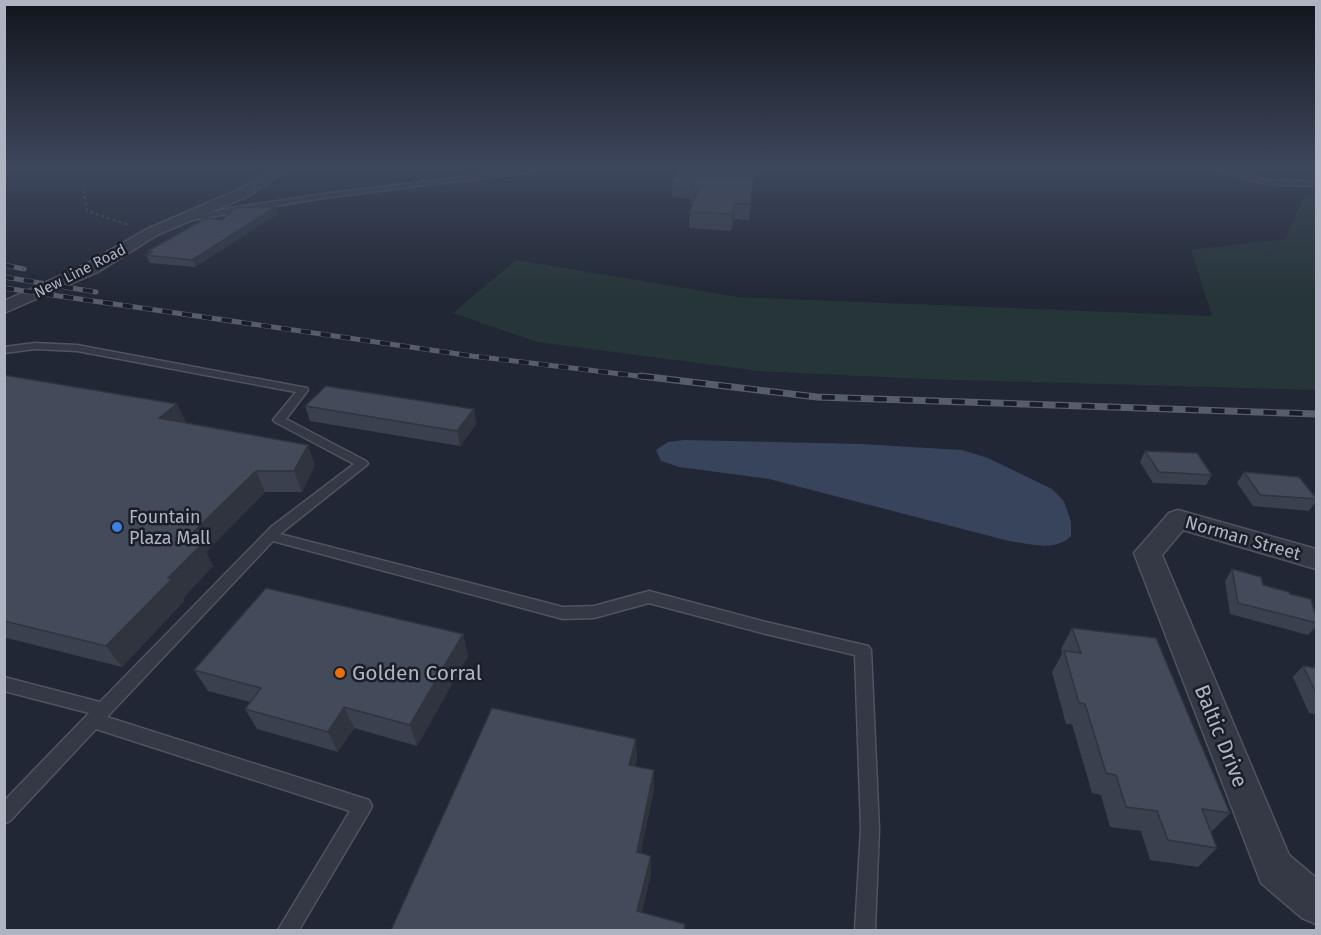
<svg xmlns="http://www.w3.org/2000/svg" width="1321" height="935" viewBox="0 0 1321 935" font-family="'Fira Sans',sans-serif">
<rect width="100%" height="100%" fill="#212734"/>
<path fill="#263538" d="M1304 196H1316V390L924 379 759 371 537 342 453 313 516 260 738 297 1212 316 1191 250 1285 239Z"/>
<path fill="#38435c" d="M684 440 861 444 962 450 988 458 1052 489 1064 501 1071 522V536C1055 552 1031 544 1009 541L769 479 679 467 661 461 656 450 668 442Z"/>
<g fill="none" stroke-linecap="round" stroke-linejoin="round">
<defs>
<g id="lane">
<path d="M533 169H556L323 198 186 221 182 219 231 208 323 194Z"/>
<path d="M1207 169H1220L1267 180 1316 182V186L1267 184Z"/>
<path d="M35 343 77 345 307 388 308 390 286 419 366 461 368 464 280 534 563 607 594 606 649 591 766 622 868 646 871 650 879 829 875 930H855L861 829 855 655 766 634 649 603 594 618 563 619 273 541 107 717 369 800 372 806 369 812 299 930H278L350 811 96 729 10 821 4 824V801L89 713 4 691V677L100 702 271 527 354 464 275 422 273 420 296 392 77 351 35 349 4 353V347Z"/>
</g>
<g id="street">
<path d="M273 169H289L248 196 157 235 98 272 4 313V301L86 264 147 229 238 190Z"/>
<path d="M1178 510 1316 549V569L1183 530 1162 555 1289 855 1316 878V924L1302 918 1261 883 1134 553 1169 513Z"/>
</g>
</defs>
<use href="#lane" stroke="#4f5460" stroke-width="3"/>
<use href="#street" stroke="#4f5460" stroke-width="3"/>
<path stroke="#435055" stroke-width="2" stroke-dasharray="3 3" stroke-linecap="butt" d="M98 169 82 180 87 211 129 225"/>
<use href="#lane" fill="#343945" fill-rule="evenodd"/>
<use href="#street" fill="#343945" fill-rule="evenodd"/>
<defs>
<g id="rail-far1">
<path d="M4 265 24 269"/>
<path d="M4 277 96 292"/>
<path d="M4 288 472 356 654 378"/>
</g>
<path id="rail" d="M641 376 817 397 1316 414"/>
</defs>
<use href="#rail-far1" stroke="#575d6c" stroke-width="5"/>
<use href="#rail" stroke="#575d6c" stroke-width="7"/>
<use href="#rail-far1" stroke="#1a1e29" stroke-width="4" stroke-dasharray="10" stroke-linecap="butt"/>
<use href="#rail" stroke="#1a1e29" stroke-width="4.5" stroke-dasharray="13" stroke-linecap="butt"/>
</g>
<g fill="#3a404d">
<path d="M755 169 749 220 734 219 731 231 689 228 690 212 692 205 690 204 691 198 672 197V182Z"/>
<path d="M278 214 195 267 150 263 146 255 149 253 148 251 222 220Z"/>
<path d="M4 375 177 404 186 423 315 465 302 492H265L206 552 213 566 183 598 184 601 122 667 7 638 4 640Z"/>
<path d="M305 406 474 409 476 424 460 446 310 421Z"/>
<path d="M1145 451 1212 475 1206 485 1153 483 1140 462Z"/>
<path d="M1244 472 1317 499V500L1309 511 1253 506 1237 483Z"/>
<path d="M1232 569 1263 585 1290 594 1317 620V625L1308 635 1230 614 1225 581Z"/>
<path d="M1072 628 1230 813 1211 832 1217 848 1198 867 1150 860 1141 831 1110 827 1101 795 1092 793 1072 724H1066L1052 672 1062 654 1061 649Z"/>
<path d="M463 634 468 656 417 746 354 728 338 752 257 729 245 709 250 702 208 691 194 670Z"/>
<path d="M1303 666 1317 668V715L1309 713 1293 677Z"/>
</g>
<g fill="#2f343e">
<path d="M755 169 754 182 749 220 750 204Z"/>
<path d="M735 203 734 219 731 231 732 214Z"/>
<path d="M275 207 278 214 195 267 192 260Z"/>
<path d="M177 404 187 424 159 418Z"/>
<path d="M474 409 476 424 460 446 457 431Z"/>
<path d="M308 445 315 465 302 492 294 471Z"/>
<path d="M256 471 265 492 206 552 213 566 183 598 184 601 122 667 106 646 168 578 184 541Z"/>
<path d="M463 634 468 656 417 746 410 725Z"/>
<path d="M344 707 354 728 338 752 328 732Z"/>
<path d="M636 739 637 760 630 786 629 765Z"/>
<path d="M654 770V790L637 871V852Z"/>
<path d="M651 856V875L638 929 637 911Z"/>
</g>
<g fill="#434a59" stroke="#2f343e" stroke-width="1.5">
<path d="M677 169H755L750 204 735 203 732 214 690 212 698 189H691L693 183 672 182Z"/>
<path d="M240 207H275L192 260 146 255 152 252 148 251 206 218 222 220 235 208Z"/>
<path d="M4 375 177 404 159 418 308 445 294 471H256L184 541 201 545 168 578 172 579 106 646 4 621Z"/>
<path d="M326 386 474 409 457 431 305 406Z"/>
<path d="M1145 451 1197 453 1212 475 1159 472Z"/>
<path d="M1244 472 1299 477 1317 499 1260 495Z"/>
<path d="M1232 569 1261 577 1263 585 1289 592 1290 594 1311 599 1317 620V623L1238 603Z"/>
<path d="M266 588 463 634 410 725 344 707 328 732 245 709 261 688 194 670Z"/>
<path d="M1072 628 1156 638 1230 813 1202 809 1217 848 1168 840 1157 811 1126 807 1116 775 1106 773 1085 704 1079 703 1064 651 1081 653Z"/>
<path d="M1303 666 1317 668V695Z"/>
<path d="M492 708 636 739 629 765 654 770 637 852 651 856 637 911 685 924 684 930H391Z"/>
</g>
<linearGradient id="sky" x2="0" y2="1"><stop stop-color="#12151d"/><stop offset="0.56" stop-color="#3d475c"/><stop offset="1" stop-color="#3d475c" stop-opacity="0"/></linearGradient>
<rect width="1321" height="300" fill="url(#sky)"/>
<circle fill="#3f7fe0" stroke="#1a1e29" stroke-width="2" cx="117" cy="527" r="6"/>
<circle fill="#e8710a" stroke="#1a1e29" stroke-width="2" cx="340" cy="673" r="6"/>
<g text-anchor="middle" dominant-baseline="central" stroke-width="5" stroke-linejoin="round" paint-order="stroke">
<g font-size="15" fill="#afb4c2" stroke="#1a1e29">
<text transform="translate(80 271) rotate(-27)">New Line Road</text>
</g>
<g font-size="18" fill="#afb4c2" stroke="#1a1e29" text-anchor="start">
<text x="129" y="517">Fountain<tspan x="129" dy="21">Plaza Mall</tspan></text>
</g>
<g font-size="18" fill="#afb4c2" stroke="#1a1e29">
<text transform="translate(1243 538) rotate(16)">Norman Street</text>
</g>
<g font-size="21" fill="#afb4c2" stroke="#1a1e29" text-anchor="start">
<text x="352" y="673">Golden Corral</text>
</g>
<g font-size="21" fill="#afb4c2" stroke="#1a1e29">
<text transform="translate(1221 736) rotate(68)">Baltic Drive</text>
</g>
</g>
<rect width="1321" height="935" fill="none" stroke="#afb4c2" stroke-width="12"/>
</svg>
